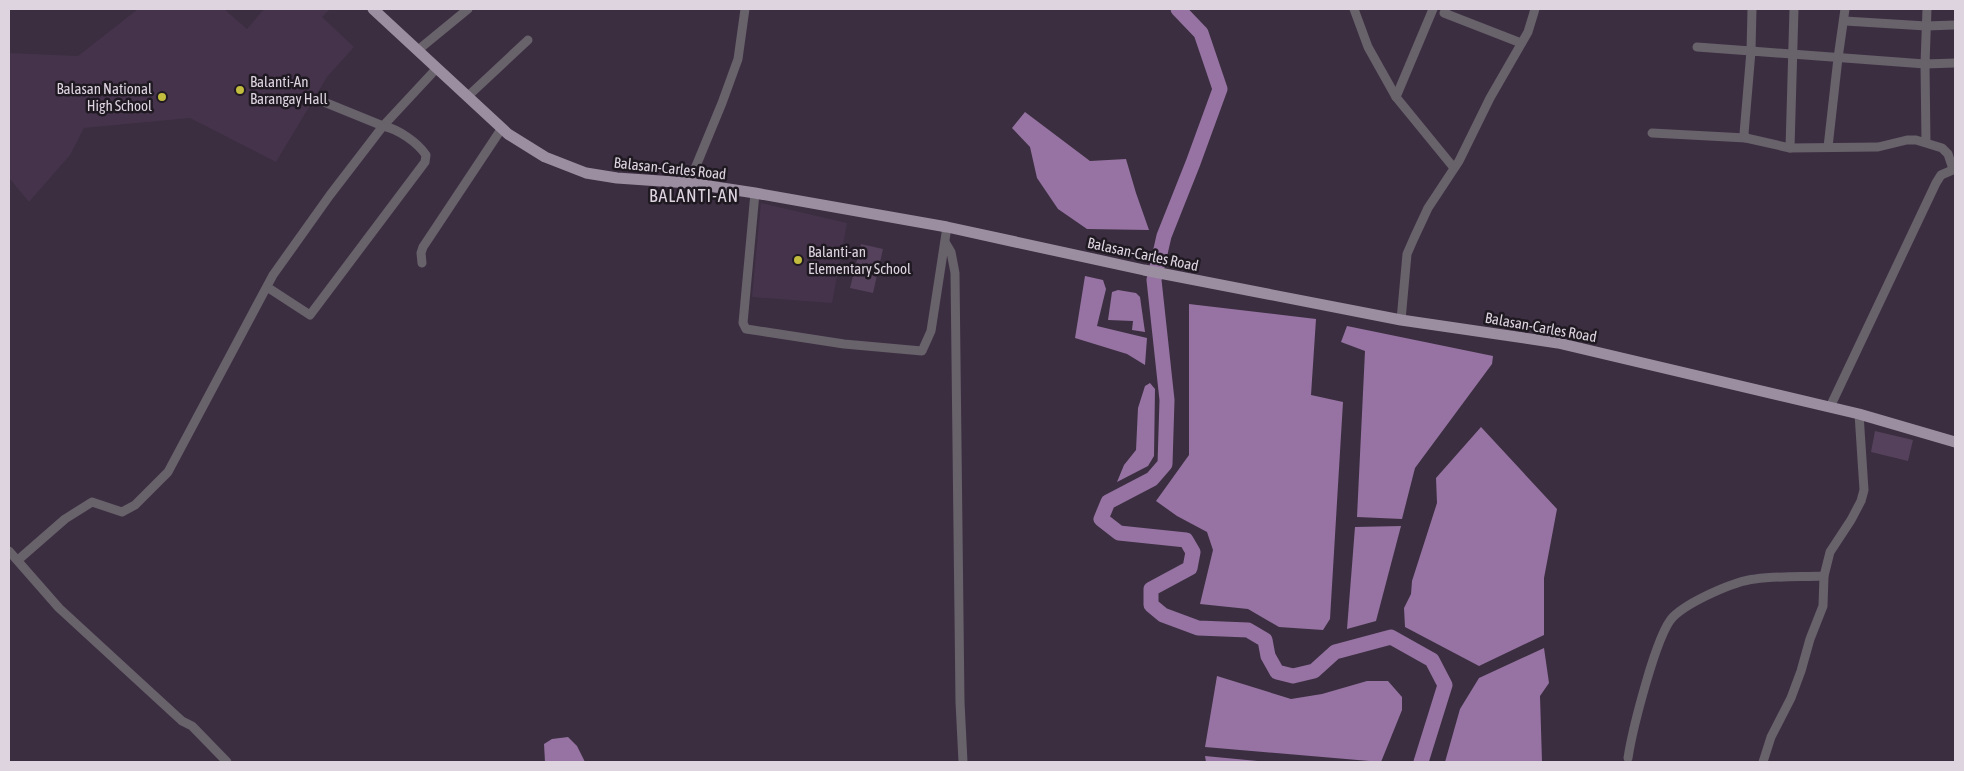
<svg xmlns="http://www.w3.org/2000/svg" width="1964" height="771" viewBox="0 0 1964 771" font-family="'Asap Condensed',sans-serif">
<rect width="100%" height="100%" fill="#3b2e40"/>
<g fill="#45334b">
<path d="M138 9H224L247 29 264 9H330L322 17 354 47 327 77 276 162 190 118 84 128 70 155 29 202 9 178V53L78 56Z"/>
<path d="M761 203 847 223 832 303 752 297Z"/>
</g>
<g fill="#55415b">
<path d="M861 244 883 249 873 293 850 288Z"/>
<path d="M1875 431 1913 440 1908 461 1871 452Z"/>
</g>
<g fill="#9673a2">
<path d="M1025 112 1090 161 1126 159 1136 193 1149 230 1087 229 1058 209 1037 178 1030 147 1012 128Z"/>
<path d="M1085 276 1103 280 1106 289 1097 326 1147 338 1145 365 1127 354 1075 338Z"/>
<path d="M1118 290 1136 293 1140 297 1145 332 1132 330 1133 321 1108 320 1112 292Z"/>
<path d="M1189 304 1316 319 1311 395 1343 402 1330 619 1323 630 1279 627 1248 609 1200 604 1213 550 1207 532 1177 516 1156 501 1189 455Z"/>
<path d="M1347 326 1493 356 1492 364 1415 468 1402 519 1357 517 1365 351 1341 342Z"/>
<path d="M1150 383 1155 389 1154 456 1148 466 1117 482 1124 465 1136 450 1138 408 1145 386Z"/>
<path d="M1481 427 1557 509 1544 578V635L1479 666 1405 627 1404 608 1411 594 1412 581 1437 503 1436 478Z"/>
<path d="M1401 526 1376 621 1347 629 1355 527Z"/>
<path d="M1544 648 1549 683 1540 696 1542 762H1445L1460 709 1479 678Z"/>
<path d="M1217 676 1291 699 1322 694 1367 681H1388L1402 697V710L1381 762 1205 747Z"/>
<path d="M568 737 577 746 585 762H545L544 744 552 739Z"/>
<path d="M1205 756 1268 762H1206Z"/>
</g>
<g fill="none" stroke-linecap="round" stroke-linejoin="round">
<path stroke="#9673a2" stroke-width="15" d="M1178 9 1201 33 1220 89 1193 163 1164 236 1154 280 1167 400 1165 464 1152 479 1108 502 1101 519 1119 533 1186 540 1193 552 1190 568 1151 589V605L1163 615 1198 628 1248 630 1265 640 1268 656 1277 672 1293 676 1314 671 1335 652 1391 637 1432 660 1445 685 1421 762"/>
<g stroke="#68626b" stroke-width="9">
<path d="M1354 9 1368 47 1396 97 1454 168"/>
<path d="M1446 9 1444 13 1521 43"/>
<path d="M1927 9 1925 64 1955 63"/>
<path d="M1845 21 1926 26 1955 25"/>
<path d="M1697 47 1751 51 1752 9"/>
<path d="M418 50 468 9"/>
<path d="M467 97 528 40"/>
<path d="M1396 97 1433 9"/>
<path d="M324 102 383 126 437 68"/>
<path d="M1652 133 1746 138"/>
<path d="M1926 143 1925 64 1751 51 1744 134 1746 138 1790 148 1878 147 1907 140H1916L1942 148 1948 154 1953 169"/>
<path d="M1828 147 1838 58 1845 9"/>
<path d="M1790 148 1794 9"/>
<path d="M689 183 722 103 738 59 745 9"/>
<path d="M755 193 743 323 746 329 753 330 844 344 922 351 931 331 947 227"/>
<path d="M945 242 951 252 955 273 960 702 963 762"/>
<path d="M422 263 421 253 423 247 502 128"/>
<path d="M1401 320 1407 254 1414 238 1428 208 1459 161 1490 98 1528 32 1535 9"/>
<path d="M1830 407 1936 183 1941 175 1955 169"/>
<path d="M9 551 59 608 182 721 192 726 227 762"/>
<path d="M18 560 65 519 92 502 122 512 135 505 168 472 273 275 330 195 383 126C398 129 417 142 426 155L425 162 310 315 267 287"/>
<path d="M1628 758C1632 732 1656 634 1673 617 1688 602 1734 581 1755 579 1778 576 1801 577 1824 576"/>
<path d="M1763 762 1771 737 1791 698 1801 671 1810 639 1823 606 1824 576 1830 552 1851 520 1861 501 1864 490 1859 414"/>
</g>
<path stroke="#9c8ea1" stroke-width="11" d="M373 9 508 134 545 157 586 173 617 178 689 183 755 193 947 227 1144 270 1401 320 1558 343 1859 414 1955 442"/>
</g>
<g fill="#c2bd3f" stroke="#1f1921" stroke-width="2">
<circle cx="240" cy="90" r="5"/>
<circle cx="162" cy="97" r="5"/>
<circle cx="798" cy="260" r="5"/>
</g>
<g text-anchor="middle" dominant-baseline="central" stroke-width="5" stroke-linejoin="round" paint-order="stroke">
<g font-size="15" fill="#ddd4e0" stroke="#1f1921" text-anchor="start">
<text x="250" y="81">Balanti-An<tspan x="250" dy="17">Barangay Hall</tspan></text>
<text x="152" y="88" text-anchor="end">Balasan National<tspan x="152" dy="17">High School</tspan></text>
<text x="808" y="251">Balanti-an<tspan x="808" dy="17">Elementary School</tspan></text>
</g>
<g font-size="15" fill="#ddd4e0" stroke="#1f1921">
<text transform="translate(670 168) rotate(6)">Balasan-Carles Road</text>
<text transform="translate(1143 254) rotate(12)">Balasan-Carles Road</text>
<text transform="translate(1541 327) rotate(10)">Balasan-Carles Road</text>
</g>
<g font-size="18" letter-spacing="1" fill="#ddd4e0" stroke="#1f1921">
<text x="694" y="195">BALANTI-AN</text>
</g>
</g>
<rect width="1964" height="771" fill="none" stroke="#ddd4e0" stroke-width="20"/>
</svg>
